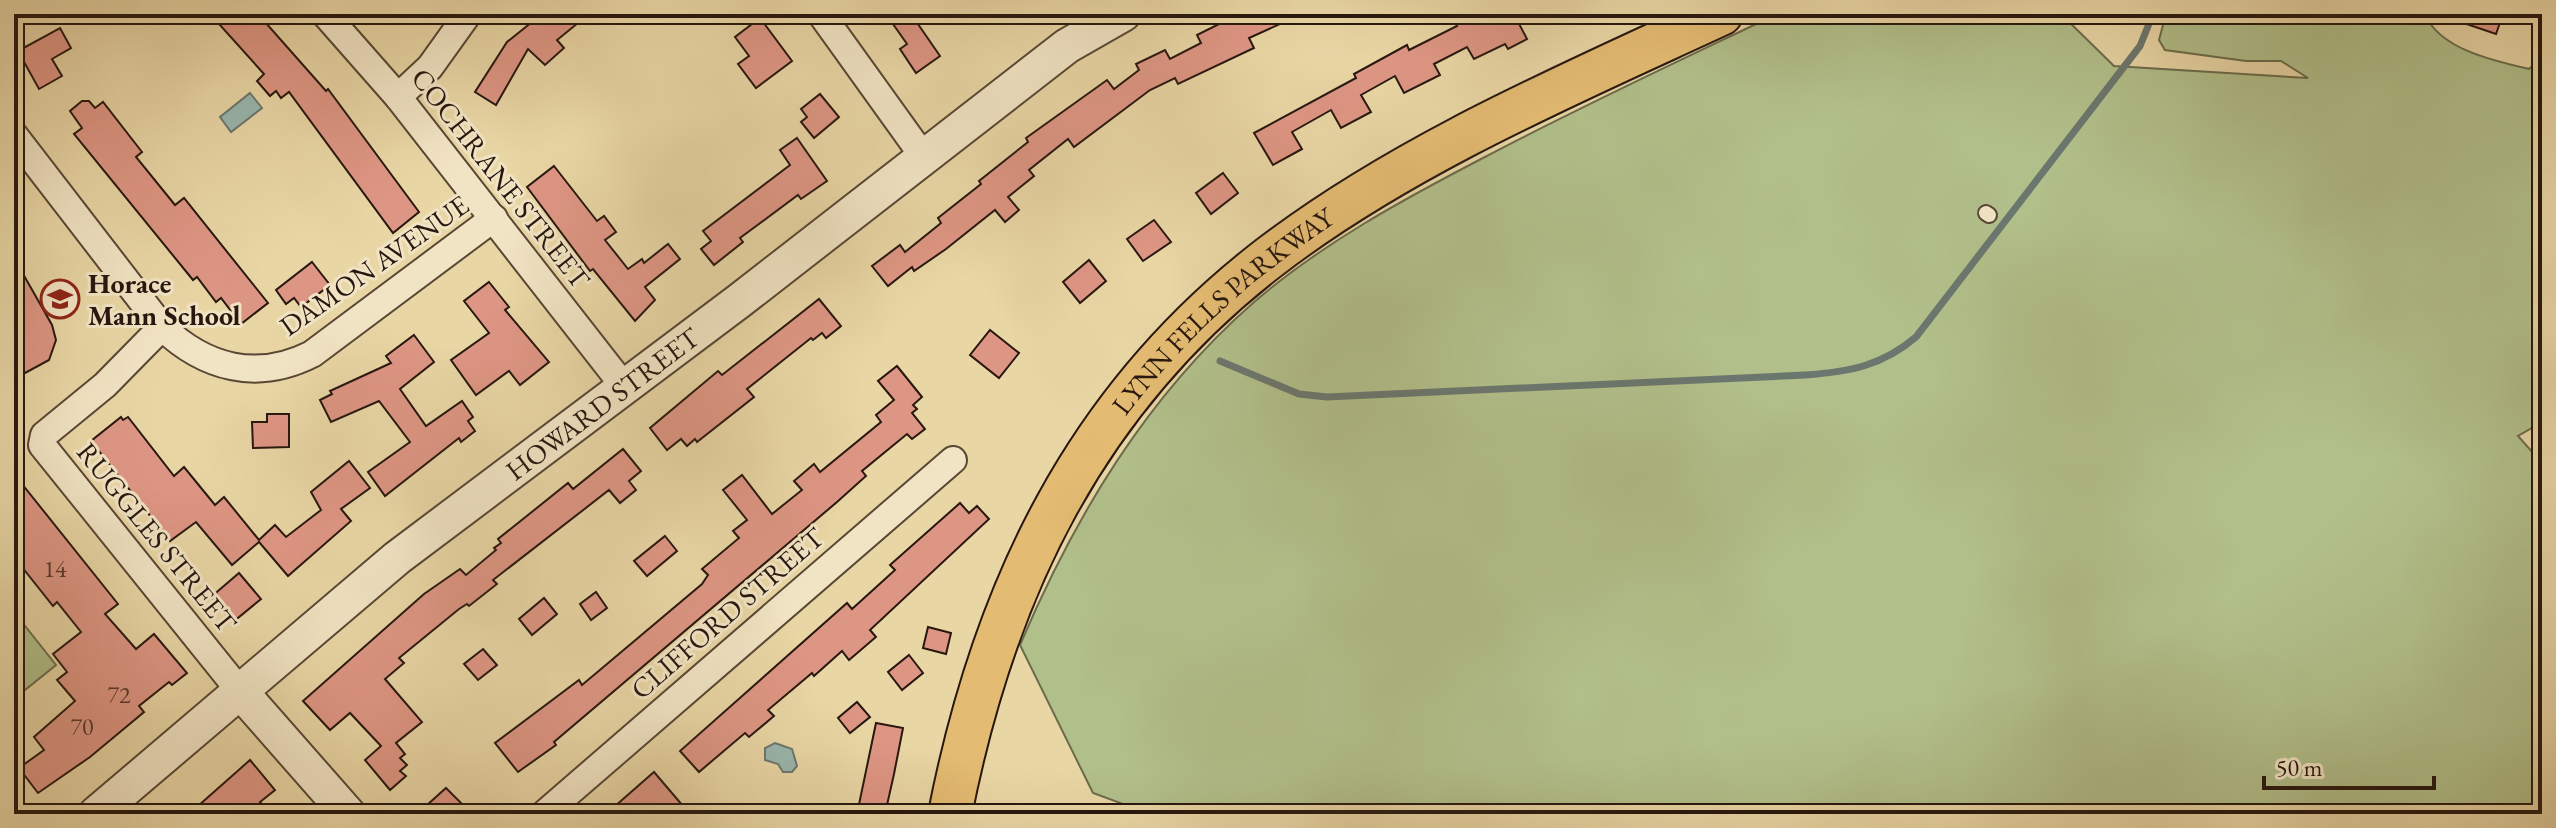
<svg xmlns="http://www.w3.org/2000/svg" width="2556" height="828" viewBox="0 0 2556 828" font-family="'EB Garamond',serif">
<rect width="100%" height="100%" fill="#e9d6a5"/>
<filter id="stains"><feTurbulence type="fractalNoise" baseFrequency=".0025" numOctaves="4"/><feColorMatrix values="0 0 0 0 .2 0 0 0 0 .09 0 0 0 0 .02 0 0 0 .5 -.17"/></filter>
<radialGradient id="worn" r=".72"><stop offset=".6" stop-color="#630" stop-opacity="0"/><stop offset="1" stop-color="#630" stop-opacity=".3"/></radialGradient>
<g fill="#b1bf8a" stroke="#6c6b4c" stroke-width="2">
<path d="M1777 14H2061L2114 66 2308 78 2281 61H2246L2165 50 2159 40 2166 14H2425C2439 49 2494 61 2529 69L2542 57V422L2518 436 2542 463V814H1150L1093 793 1020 645C1075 516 1146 397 1253 303 1321 244 1404 199 1483 158 1580 107 1679 61 1777 14Z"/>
<path d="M14 612 56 665 20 694 14 685Z"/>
</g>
<g fill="#99b7ae" stroke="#6b776e" stroke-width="2">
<path d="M250 93 262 108 231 132 220 117Z"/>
<path d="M775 743 792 749 797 766 792 772H783L778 764 765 760V748Z"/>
</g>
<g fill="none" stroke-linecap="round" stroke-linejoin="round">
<path stroke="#6b776e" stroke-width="7" d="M1220 361 1299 394 1327 397 1805 375C1849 372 1882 366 1916 337L2140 46 2153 14"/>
</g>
<g fill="#de9684" stroke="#27170f" stroke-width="2">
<path d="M210 14H258L326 91 328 89 419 212 393 233 289 92 281 98 276 91 270 96 257 81 264 74Z"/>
<path d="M542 14H589L557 40 564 48 545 65 528 49 496 105 475 92 507 42Z"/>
<path d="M886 14H911L940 56 916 73 900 49 907 44Z"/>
<path d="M1239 14H1302L1249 38 1254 48 1178 84 1175 78 1150 90 1074 147 1068 139 1029 170 1034 176 1008 197 1019 210 1005 222 995 210 946 249 914 271 912 267 888 286 872 266 900 245 905 252 941 223 938 218 981 184 979 181 1028 142 1026 138 1107 80 1114 89 1139 70 1136 64 1165 50 1170 59 1201 43 1197 35Z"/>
<path d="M1451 14H1514L1527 39 1508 49 1505 44 1474 59 1467 47 1434 64 1440 75 1404 93 1395 76 1361 95 1371 112 1341 128 1331 110 1292 132 1302 149 1273 165 1254 133 1356 78 1354 74 1407 45 1409 50 1457 26Z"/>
<path d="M2447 14H2503L2496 34 2446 17Z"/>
<path d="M760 18 792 61 756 88 738 64 749 56 735 37Z"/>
<path d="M60 28 71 48 52 59 62 76 39 89 18 51Z"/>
<path d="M820 94 839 117 814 138 801 122 807 117 801 109Z"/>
<path d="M82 101H89L95 108 103 102 142 152 136 157 175 205 184 198 268 303 241 324 221 298 216 302 197 277 193 280 74 134 82 128 70 111Z"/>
<path d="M797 138 827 181 801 199 798 195 740 238 743 242 714 265 701 249 711 241 703 231 790 165 780 150Z"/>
<path d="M554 166 597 221 604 216 616 232 605 240 628 269 642 259 644 263 668 244 680 259 645 287 655 300 635 321 593 269 590 271 527 187Z"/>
<path d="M1223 173 1238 193 1211 214 1196 193Z"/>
<path d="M1154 220 1171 242 1143 261 1127 239Z"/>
<path d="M14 258 52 325 56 340 49 360 14 379Z"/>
<path d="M1089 260 1106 281 1080 303 1063 282Z"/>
<path d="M312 262 330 285 301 307 294 298 286 304 276 290Z"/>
<path d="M489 282 509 307 505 310 549 362 520 385 509 371 476 395 451 360 489 333 464 301Z"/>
<path d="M819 299 841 326 826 338 822 333 813 340 811 338 747 389 754 397 697 442 695 439 687 446 681 439 667 450 650 428 718 371 722 375Z"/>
<path d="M990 330 1019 353 999 378 970 355Z"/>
<path d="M414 335 434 362 400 389 426 426 462 401 473 417 468 421 475 431 461 442 459 438 385 496 368 472 410 442 379 401 331 422 320 400 332 394 330 391 391 363 386 356Z"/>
<path d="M897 366 922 397 913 405 917 409 912 413 925 429 912 439 907 434 862 471 866 476 837 502 554 742 556 745 518 772 495 743 579 680 582 685 702 584 708 575 702 569 739 538 733 531 747 520 723 490 742 475 772 514 802 490 794 481 814 464 820 472 881 422 876 415 894 400 878 381Z"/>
<path d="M267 414H289V447L253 448 252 422H267Z"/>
<path d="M121 417 123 420 128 417 174 476 184 467 215 505 224 497 259 540 275 525 286 537 321 510 311 492 349 461 370 488 341 509 351 521 288 576 259 542 232 565 196 522 170 541 91 441Z"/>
<path d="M623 449 641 471 629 481 636 490 620 503 609 490 493 580 497 584 469 606 467 604 459 609 399 658 404 663 385 679 422 722 396 743 405 754 400 758 407 765 400 771 406 776 390 790 365 760 381 746 350 713 330 730 303 701 424 594 460 569 466 575 496 550 494 548 501 543 498 539 568 483 573 489Z"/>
<path d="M14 474 118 604 105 614 136 649 154 634 187 673 172 685 169 682 139 706 144 712 90 757 38 793 19 768 44 750 34 737 75 701 57 680 67 672 53 654 81 632 57 602 53 606 14 557Z"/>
<path d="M960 503 969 513 977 506 989 519 870 630 876 637 849 660 842 651 814 676 812 673 768 710 774 716 749 737 745 733 699 772 680 751 847 603 852 609 895 570 890 565Z"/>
<path d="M665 536 677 551 647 576 634 561Z"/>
<path d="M239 573 261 599 233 622 211 597Z"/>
<path d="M596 592 607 608 591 620 580 604Z"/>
<path d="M544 598 557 614 532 635 519 619Z"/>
<path d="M928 627 951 633 946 654 923 648Z"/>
<path d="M483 649 497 665 478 680 464 664Z"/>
<path d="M909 655 923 673 902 690 888 672Z"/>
<path d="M857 702 870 717 850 733 838 718Z"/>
<path d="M876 723 903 728 894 774 885 814H857Z"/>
<path d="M250 760 275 790 260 802 271 814H189Z"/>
<path d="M654 772 683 806 674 814H606Z"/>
<path d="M446 788 462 804 451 814H417Z"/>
</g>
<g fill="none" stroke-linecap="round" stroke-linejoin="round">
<defs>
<path id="service" d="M1986 213 1989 215"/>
<g id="minor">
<path d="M325 14 398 97 623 385"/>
<path d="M821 14 923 156"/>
<path d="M398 97 430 67 468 14"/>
<path d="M14 135 162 327C205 368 257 382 312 354L494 218"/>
<path d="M162 327 105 385 44 435 42 445 239 690"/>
<path d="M544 814 953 460"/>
</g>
<g id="tertiary">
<path d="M239 690 348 814"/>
<path id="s1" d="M96 814 397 558 739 301 1067 46 1123 14"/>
</g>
<g id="primary">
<path id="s2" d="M950 814C994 590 1085 399 1270 257 1403 155 1570 84 1721 14"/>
</g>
</defs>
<use href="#service" stroke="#584734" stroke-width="18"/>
<use href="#minor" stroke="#584734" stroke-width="30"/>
<use href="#tertiary" stroke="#584734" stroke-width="38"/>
<use href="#primary" stroke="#27170f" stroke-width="46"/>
<use href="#service" stroke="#f1e4c4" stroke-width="14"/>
<use href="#minor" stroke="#f1e4c4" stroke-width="26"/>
<use href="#tertiary" stroke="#f1e4c4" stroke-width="34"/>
<use href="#primary" stroke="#e4bb72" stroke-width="42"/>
</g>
<defs>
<symbol id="school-ring" viewBox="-11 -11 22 22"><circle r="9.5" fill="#f1e4c4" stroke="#8f2418" stroke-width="1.5"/><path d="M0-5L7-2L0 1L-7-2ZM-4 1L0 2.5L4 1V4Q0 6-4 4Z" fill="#8f2418"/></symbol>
</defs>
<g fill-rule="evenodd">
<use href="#school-ring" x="38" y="277" width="44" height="44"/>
</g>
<g text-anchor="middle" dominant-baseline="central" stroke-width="6" stroke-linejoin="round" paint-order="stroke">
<g font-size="24" fill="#55372c">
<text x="55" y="568">14</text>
<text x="119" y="694">72</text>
<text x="82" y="726">70</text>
</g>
<g font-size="28" fill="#27170f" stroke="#f1e4c4">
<text transform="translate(501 178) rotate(52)">COCHRANE STREET</text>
<text transform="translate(374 265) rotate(-35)">DAMON AVENUE</text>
<text stroke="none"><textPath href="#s2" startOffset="586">LYNN FELLS PARKWAY</textPath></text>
<text stroke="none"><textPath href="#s1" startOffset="652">HOWARD STREET</textPath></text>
<text transform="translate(157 537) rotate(51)">RUGGLES STREET</text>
<text transform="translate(727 613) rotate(-41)">CLIFFORD STREET</text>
</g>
<g font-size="28" font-weight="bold" fill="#27170f" stroke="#f1e4c4" text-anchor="start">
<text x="88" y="283">Horace<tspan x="88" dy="32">Mann School</tspan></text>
</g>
</g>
<rect width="2556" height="828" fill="none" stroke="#e9d6a5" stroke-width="48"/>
<rect x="16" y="16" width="2524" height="796" fill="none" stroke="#27170f" stroke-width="4"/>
<rect x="24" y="24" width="2508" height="780" fill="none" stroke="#27170f" stroke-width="2"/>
<path d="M2264 776v12h170v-12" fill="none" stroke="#27170f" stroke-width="4"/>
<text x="2276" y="776" font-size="24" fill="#27170f" stroke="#f1e4c4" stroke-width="6" paint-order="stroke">50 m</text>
<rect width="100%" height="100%" filter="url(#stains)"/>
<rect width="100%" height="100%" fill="url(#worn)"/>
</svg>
